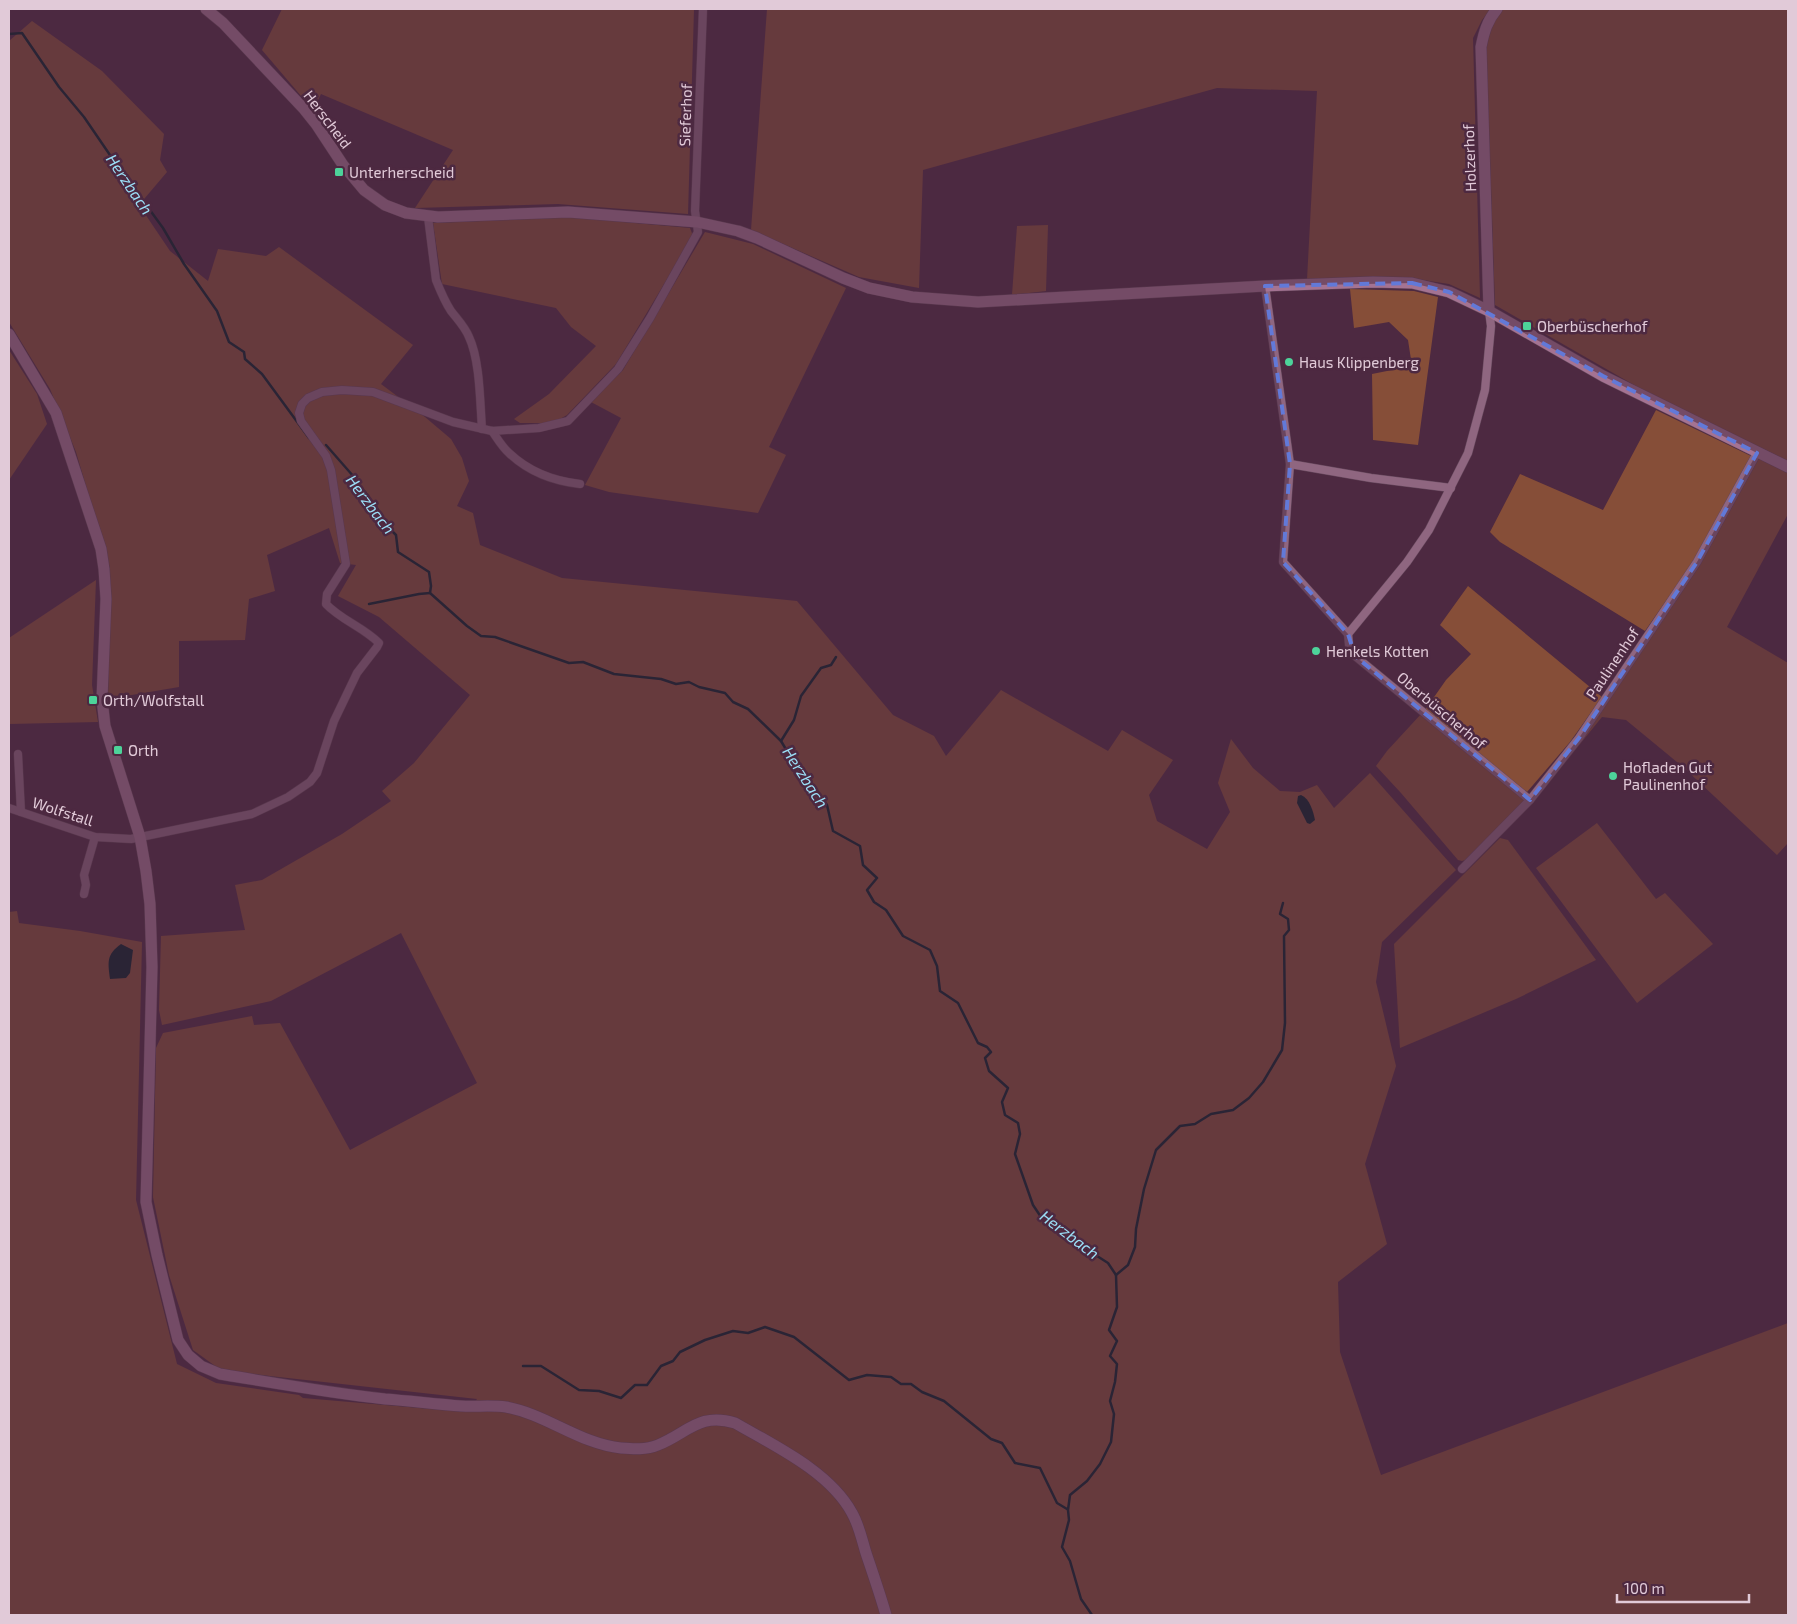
<svg xmlns="http://www.w3.org/2000/svg" width="1797" height="1624" viewBox="0 0 1797 1624" font-family="'Exo 2',sans-serif">
<rect width="100%" height="100%" fill="#4d2941"/>
<g fill="#864e38">
<path d="M282 9H694L688 214 558 204 415 208 453 150 321 94 313 110 262 50Z"/>
<path d="M767 9H1491L1482 20 1473 38 1480 298 1449 284 1416 279 1307 280 1317 91 1217 88 923 170 919 288 859 277 751 230Z"/>
<path d="M1502 9H1788V461L1648 393 1495 305 1486 43 1492 22Z"/>
<path d="M32 21 102 71 164 134 160 160 167 172 139 205 170 251 208 281 218 249 266 256 279 247 413 345 381 384 425 417 451 439 462 458 469 481 457 506 473 513 480 545 562 578 797 601 893 715 934 736 946 756 1001 690 1108 751 1122 730 1173 760 1149 795 1157 821 1207 849 1230 812 1218 783 1231 739 1253 768 1280 791 1300 792 1317 785 1334 808 1370 773 1456 870 1382 942 1376 982 1396 1066 1365 1164 1387 1244 1338 1282 1340 1352 1381 1475 1788 1323V1615H9V912L17 911 19 923 80 931 142 942 136 1200 177 1364 216 1383 299 1395 303 1398 467 1412 477 1399 252 1374 218 1368 193 1350 169 1275 153 1197 156 1048 163 1033 252 1016 254 1025 280 1023 350 1150 477 1083 401 933 271 1001 162 1025 159 1010 161 936 245 930 235 885 262 880 342 834 391 801 382 791 414 763 470 695 379 617 338 596 356 565 340 563 329 528 267 555 275 591 249 599 245 640 179 641V687L108 699 110 568 76 452 50 389 9 322V41Z"/>
<path d="M570 217 690 228 693 236 616 364 567 415 553 423H520L514 419 549 394 596 346 571 327 556 308 442 284 433 223Z"/>
<path d="M1048 225 1046 291 1012 295 1017 226Z"/>
<path d="M705 232 753 244 846 288 769 447 786 455 758 513 609 492 585 485 621 418 591 402 623 370Z"/>
<path d="M1350 289 1414 291 1438 297 1418 445 1373 440 1372 374 1412 366 1408 340 1389 322 1354 328Z"/>
<path d="M9 350 37 394 47 424 9 480Z"/>
<path d="M1656 410 1751 456 1693 562 1645 631 1500 542 1490 532 1520 474 1603 510Z"/>
<path d="M1759 458 1788 471V514L1727 627 1788 663V843L1777 855 1683 767 1626 720 1602 717 1567 760 1606 704 1700 565Z"/>
<path d="M96 580 92 685 98 722 9 724V638Z"/>
<path d="M1468 586 1602 697 1570 742 1527 792 1425 710 1446 680 1471 654 1440 625Z"/>
<path d="M1422 713 1528 800 1468 859 1462 861 1458 860 1401 793 1376 766 1387 751Z"/>
<path d="M1597 823 1656 899 1665 893 1713 944 1637 1003 1536 868Z"/>
<path d="M1500 838 1508 840 1596 960 1516 999 1400 1048 1394 944Z"/>
</g>
<g fill="#021e27">
<path d="M1301 795C1310 799 1313 811 1315 820L1310 824 1307 823 1297 803 1298 796Z"/>
<path d="M121 944 133 950 130 973 126 978 110 979C108 962 106 955 121 944Z"/>
</g>
<g fill="none" stroke-linecap="round" stroke-linejoin="round">
<g stroke="#021e27" stroke-width="2.5">
<path d="M9 34 22 33 59 87 84 117 112 158 163 228 184 264 217 311 229 342 244 352 245 359 262 374 309 438"/>
<path d="M326 445 354 477 357 485 364 491 381 514 382 521 396 535 398 552 429 572 431 586 430 593 467 626 481 636 495 637 569 663 583 662 614 674 661 679 676 684 689 682 699 687 725 693 733 702 748 709 781 741 787 751 827 805 833 831 860 846 863 865 877 878 867 890 874 902 886 910 903 936 930 950 937 966 940 991 958 1003 978 1043 987 1047 991 1052 985 1058 989 1071 1008 1088 1002 1102 1005 1115 1018 1123 1020 1134 1015 1154 1033 1205 1041 1217 1067 1230 1083 1247 1108 1263 1116 1275 1117 1307 1109 1330 1117 1341 1110 1356 1117 1364 1115 1382 1110 1401 1114 1414 1111 1442 1100 1464 1087 1481 1070 1495 1068 1510 1069 1520 1062 1547 1070 1561 1081 1599 1092 1615"/>
<path d="M369 604 419 594 430 593"/>
<path d="M781 741 794 720 801 696 821 668 831 665 836 657"/>
<path d="M1116 1275 1128 1265 1135 1247 1136 1229 1144 1189 1156 1150 1180 1126 1195 1124 1211 1114 1233 1110 1249 1098 1263 1082 1282 1050 1285 1023 1284 936 1289 930 1288 919 1280 914 1283 903"/>
<path d="M523 1366H541L579 1390 599 1391 621 1398 635 1385H647L661 1366 673 1361 680 1352 705 1340 733 1331 748 1333 765 1327 794 1337 849 1380 867 1375 891 1377 901 1384H911L922 1392 944 1401 991 1439 1002 1443 1015 1463 1040 1468 1057 1503 1067 1509"/>
</g>
<defs>
<g id="street">
<path d="M428 217 436 280C440 290 445 302 451 311 458 320 465 327 469 337 480 360 480 402 482 429"/>
<path d="M1265 286 1290 464 1283 562 1348 634 1349 645 1355 656 1530 800"/>
<path d="M492 431C497 438 502 447 509 453 529 472 553 481 580 484"/>
<path d="M1290 464 1371 478 1451 488"/>
<path d="M1348 634 1407 562 1429 530 1468 453 1485 390 1491 326 1489 311"/>
<path d="M18 754 21 812"/>
<path d="M9 808 95 837 131 839 252 814 288 797 310 782 317 773 334 721 357 673 377 647 379 643C363 627 341 620 326 604L327 594 346 564 331 470 326 456 301 421 299 413 302 404 308 398 322 392 342 390 373 392 453 422 492 431 539 428 568 421 618 369 650 318 698 232 695 211 703 9"/>
<path d="M1462 869 1530 800 1579 738 1697 562 1757 453"/>
<path d="M84 894 86 885 84 875 95 837"/>
</g>
<g id="secondary">
<path d="M206 9 223 23 304 109 316 124 343 165 364 190 385 205 406 213 438 217 568 212 697 222 738 231 757 238 843 278 869 288 912 297 978 302 1265 286 1373 282 1412 283 1449 292 1489 311 1603 376 1788 467"/>
<path d="M1489 311 1481 47C1484 32 1487 21 1497 9"/>
<path d="M9 334 56 413 101 549 104 569 106 599 102 699 105 726 140 837 146 871 150 904 152 967 146 1202 157 1255 178 1340 188 1355 201 1366 220 1374C274 1383 330 1393 385 1399 410 1401 436 1404 461 1406 476 1407 491 1405 506 1407 546 1414 580 1444 621 1448 633 1449 646 1450 658 1445 688 1433 699 1412 735 1423 775 1446 830 1472 852 1513 859 1525 862 1540 866 1553 873 1574 880 1594 886 1615"/>
</g>
</defs>
<use href="#street" stroke="#66485c" stroke-width="9"/>
<use href="#secondary" stroke="#66485c" stroke-width="12"/>
<use href="#street" stroke="#8f6680" stroke-width="8"/>
<use href="#secondary" stroke="#a47392" stroke-width="11"/>
</g>
<path d="M0 0H1797V1624H0ZM1412 283 1449 292 1603 376 1757 453 1697 562 1579 738 1530 800 1355 656 1348 634 1283 562 1290 464 1265 286Z" fill="#4d2941" fill-opacity=".55" fill-rule="evenodd"/>
<path fill="none" stroke="#6279d8" stroke-width="4" stroke-dasharray="10 6" stroke-linejoin="round" d="M1412 283 1449 292 1603 376 1757 453 1697 562 1579 738 1530 800 1355 656 1348 634 1283 562 1290 464 1265 286Z"/>
<g fill="#4dd39a" stroke="#4d2941" stroke-width="2">
<rect x="334" y="167" width="10" height="10" rx="2.5"/>
<rect x="1522" y="321" width="10" height="10" rx="2.5"/>
<circle cx="1289" cy="362" r="5"/>
<circle cx="1316" cy="651" r="5"/>
<rect x="88" y="695" width="10" height="10" rx="2.5"/>
<rect x="113" y="745" width="10" height="10" rx="2.5"/>
<circle cx="1613" cy="776" r="5"/>
</g>
<g text-anchor="middle" dominant-baseline="central" stroke-width="5" stroke-linejoin="round" paint-order="stroke">
<g font-size="15" fill="#e1cad8" stroke="#4d2941">
<text transform="translate(685 115) rotate(-88)">Sieferhof</text>
<text transform="translate(328 119) rotate(53)">Herscheid</text>
<text transform="translate(1469 158) rotate(-92)">Holzerhof</text>
<text transform="translate(1612 663) rotate(-56)">Paulinenhof</text>
<text transform="translate(1442 710) rotate(40)">Oberbüscherhof</text>
<text transform="translate(63 811) rotate(18)">Wolfstall</text>
</g>
<g font-size="15" fill="#e1cad8" stroke="#4d2941" text-anchor="start">
<text x="349" y="172">Unterherscheid</text>
<text x="1537" y="326">Oberbüscherhof</text>
<text x="1299" y="362">Haus Klippenberg</text>
<text x="1326" y="651">Henkels Kotten</text>
<text x="103" y="700">Orth/Wolfstall</text>
<text x="128" y="750">Orth</text>
<text x="1623" y="767">Hofladen Gut<tspan x="1623" dy="17">Paulinenhof</tspan></text>
</g>
<g font-size="16" font-style="italic" fill="#9bdef6" stroke="#4d2941">
<text transform="translate(130 184) rotate(56)">Herzbach</text>
<text transform="translate(371 504) rotate(53)">Herzbach</text>
<text transform="translate(806 777) rotate(57)">Herzbach</text>
<text transform="translate(1070 1234) rotate(37)">Herzbach</text>
</g>
</g>
<rect width="1797" height="1624" fill="none" stroke="#e1cad8" stroke-width="20"/>
<path d="M1617 1594v8h132v-8" fill="none" stroke="#e1cad8" stroke-width="2.5"/>
<text x="1624" y="1594" font-size="15" fill="#e1cad8" stroke="#4d2941" stroke-width="4" paint-order="stroke">100 m</text>
</svg>
